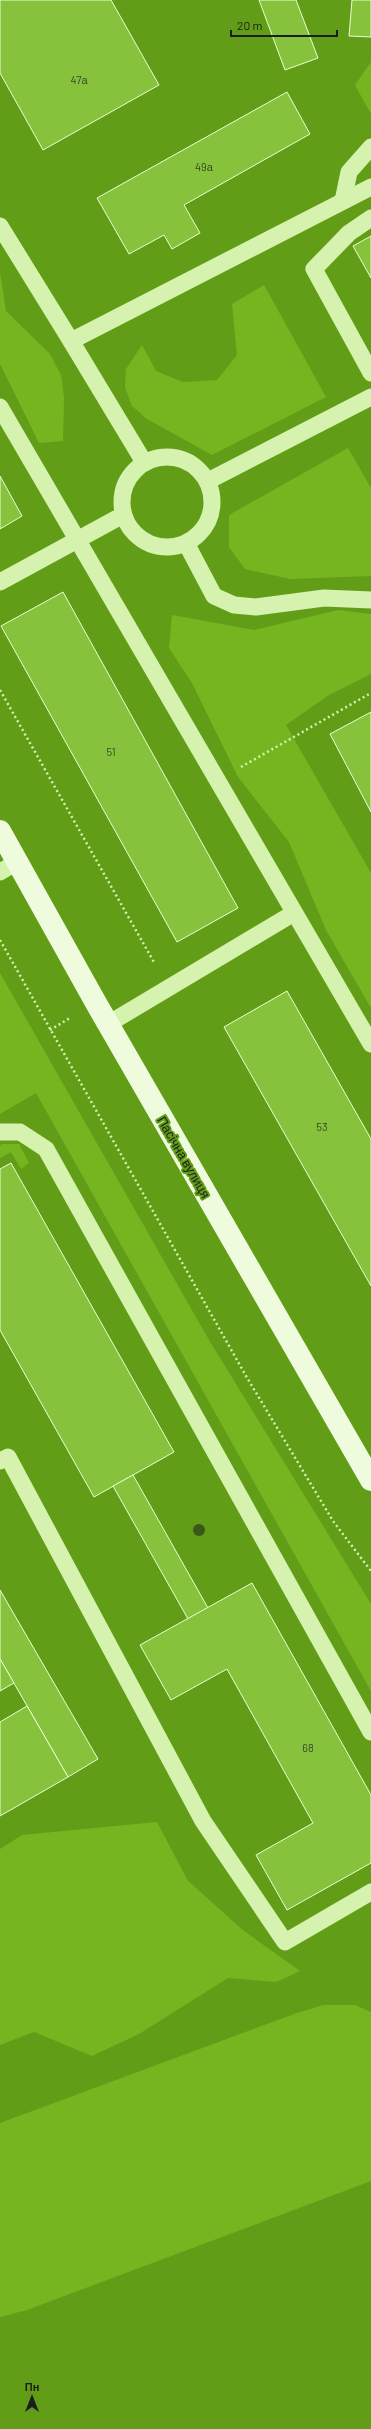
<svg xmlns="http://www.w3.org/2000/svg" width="371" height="2429" viewBox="0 0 371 2429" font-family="Barlow,sans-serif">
<rect width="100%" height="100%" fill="#619d17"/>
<g fill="#75b620">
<path d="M371 62V114L355 85Z"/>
<path d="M0 272 6 311 50 354 61 375 64 397 63 441 39 443 0 364Z"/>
<path d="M264 285 326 397 212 455 147 419 132 406 125 387 126 369 142 345 156 371 183 382 217 380 237 355 232 304Z"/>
<path d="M348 448 371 488V576L290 579 245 569 229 547V515Z"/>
<path d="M338 610 371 614V674L329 695 286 725 371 873V1008L326 930 289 842 238 777 192 683 169 648 172 615 254 630Z"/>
<path d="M0 973 209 1340 371 1604V1691L36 1093 0 1114Z"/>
<path d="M2 1144H19L29 1163 21 1169 11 1152 0 1158V1146Z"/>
<path d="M157 1822 188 1881 244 1931 300 1971 276 1982 228 1978 139 2034 92 2056 34 2032 0 2045V1849L22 1835Z"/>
<path d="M323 2005H355L371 2012V2181L27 2310 0 2317V2123L294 2014Z"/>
</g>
<g fill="#87c23c" stroke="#ecfcd6">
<path d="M0 0H111L159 85 43 150 0 73Z"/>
<path d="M259 0H296L318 58 285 70Z"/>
<path d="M352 0H371V37L349 36Z"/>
<path d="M287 92 310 134 184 205 200 233 172 249 164 235 129 254 97 198Z"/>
<path d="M371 236V278L353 246Z"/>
<path d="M0 476 22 516 0 529Z"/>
<path d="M63 592 238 908 177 942 1 626Z"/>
<path d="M371 712V812L330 734Z"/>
<path d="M287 991 371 1139V1286L224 1027Z"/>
<path d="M11 1163 174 1452 94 1497 0 1330V1169Z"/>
<path d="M133 1475 208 1608 188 1619 113 1486Z"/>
<path d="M252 1583 371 1795V1863L287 1910 256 1855 313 1823 227 1669 171 1700 140 1645Z"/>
<path d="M0 1590 98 1759 68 1777 0 1659Z"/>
<path d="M0 1659 14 1683 0 1691Z"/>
<path d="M27 1706 68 1777 0 1816V1722Z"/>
</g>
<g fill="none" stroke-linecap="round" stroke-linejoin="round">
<g stroke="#d5f2ae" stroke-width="2.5" stroke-dasharray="2 3" stroke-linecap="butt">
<path d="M0 690 155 964"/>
<path d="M241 767 371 693"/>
<path d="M0 940 246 1376 333 1521 371 1571"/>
<path d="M50 1030 70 1018"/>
</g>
<g stroke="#d5f2ae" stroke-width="17">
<path d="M343 201 349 172 371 147"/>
<path d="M371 218 349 233 314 269 371 373"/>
<path d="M0 226 71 341"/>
<path d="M0 407 371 1044"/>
<circle cx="167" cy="502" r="45"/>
<path d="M144 462 71 341 371 187"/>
<path d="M208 481 371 397"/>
<path d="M186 543 214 596 234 605 256 607 324 598 371 600"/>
<path d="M0 582 123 515"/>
<path d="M0 872 17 862"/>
<path d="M108 1024 294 913"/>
<path d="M0 1132H20L46 1149 371 1732"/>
<path d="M0 1461 8 1457 203 1821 285 1942 371 1892"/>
</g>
<path stroke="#eefcdd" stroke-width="22" d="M0 831 96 1003 371 1480"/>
</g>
<circle fill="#3b5719" cx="199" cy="1530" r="6"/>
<g text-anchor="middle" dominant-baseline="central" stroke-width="4" stroke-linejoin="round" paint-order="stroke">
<g font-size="11" fill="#384625">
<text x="79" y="79">47а</text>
<text x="204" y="166">49а</text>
<text x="111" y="751">51</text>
<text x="322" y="1126">53</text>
<text x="308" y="1747">68</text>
</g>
<g font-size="13" fill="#1d1d1d" stroke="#619d17">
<text transform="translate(184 1157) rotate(60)">Пасічна вулиця</text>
</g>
</g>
<g transform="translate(32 2397)" stroke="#619d17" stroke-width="3" paint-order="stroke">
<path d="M0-3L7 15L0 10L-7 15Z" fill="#1d1d1d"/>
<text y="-6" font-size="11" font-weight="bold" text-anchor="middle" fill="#1d1d1d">Пн</text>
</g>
<path d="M231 30v6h106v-6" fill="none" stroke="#1d1d1d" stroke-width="2"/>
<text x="237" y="30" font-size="12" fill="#1d1d1d" stroke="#619d17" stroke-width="3" paint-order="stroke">20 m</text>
</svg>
